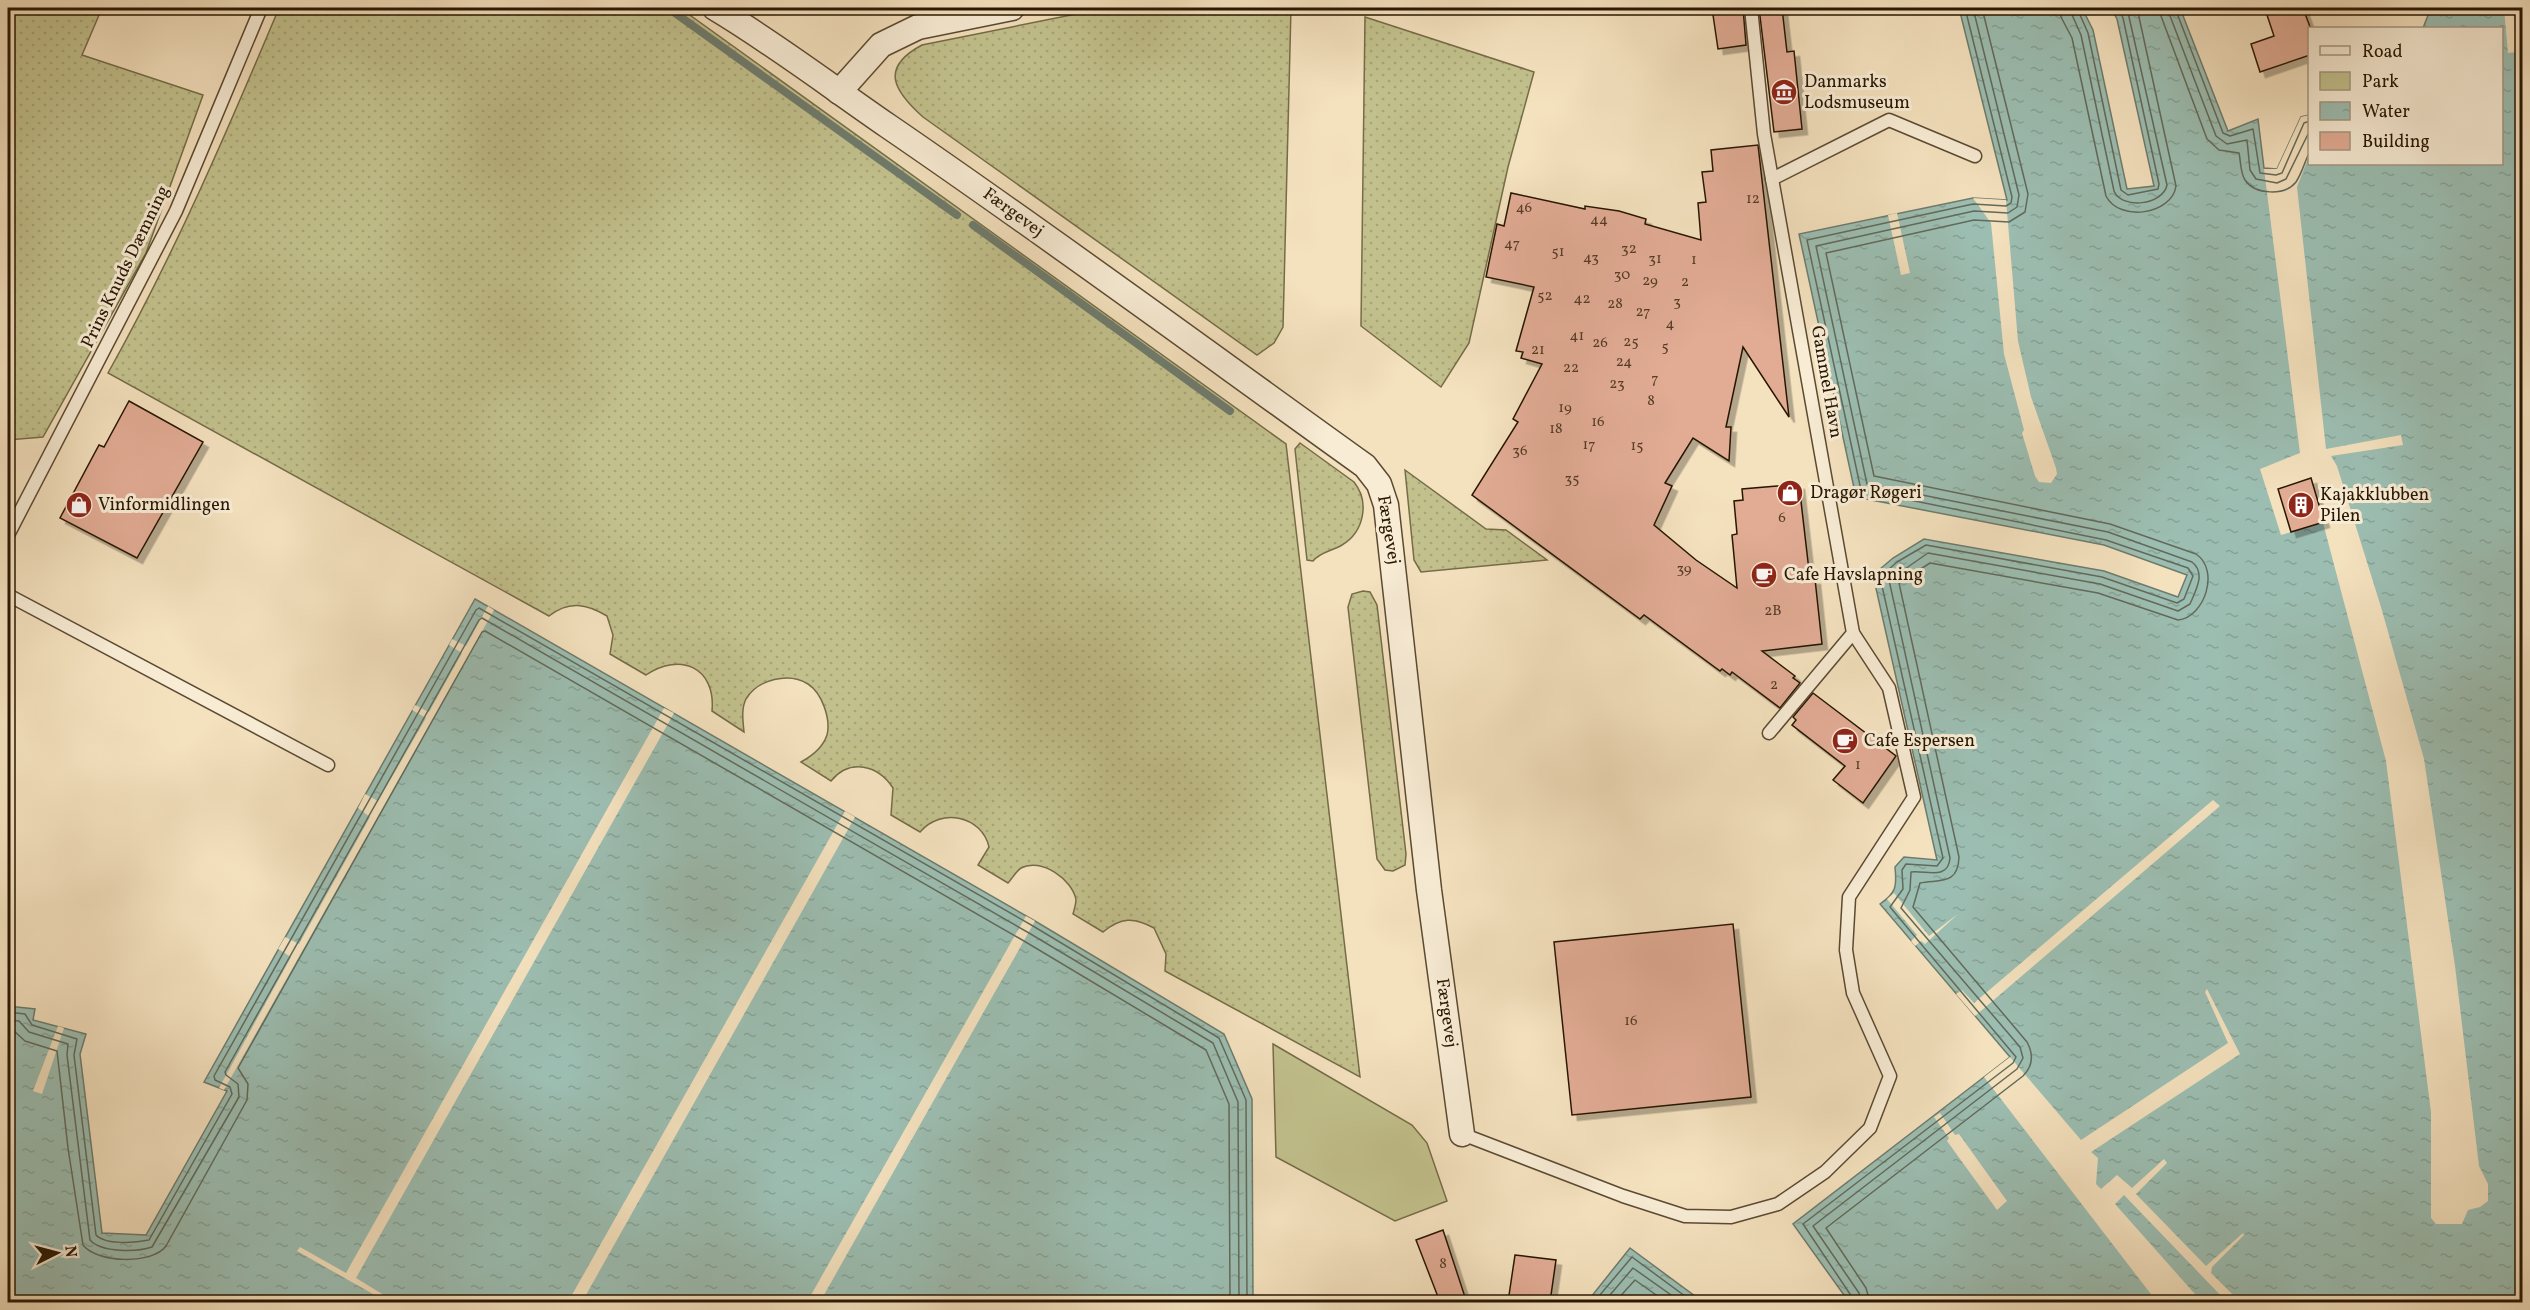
<svg xmlns="http://www.w3.org/2000/svg" width="2530" height="1310" viewBox="0 0 2530 1310" font-family="Vollkorn,serif">
<defs>
<pattern id="grass-dots" width="8" height="8" patternUnits="userSpaceOnUse" patternTransform="scale(1.5)"><rect width="8" height="8" fill="#c2c18d"/><path d="M2 2h.1M6 6h.1" fill="none" stroke="#a7a578" stroke-width="1.8" stroke-linecap="round"/></pattern>
<pattern id="water-ripples" width="26" height="14" patternUnits="userSpaceOnUse" patternTransform="scale(1.5)"><rect width="26" height="14" fill="#9cbeb2"/><path d="M2 4q2-2 4 0t4 0M15 11q2-2 4 0t4 0" fill="none" stroke="#86a397"/></pattern>
<filter id="shadow"><feDropShadow dx="5.5" dy="5.5" stdDeviation="0" flood-color="#0004"/></filter>
</defs>
<rect width="100%" height="100%" fill="#f4e1be"/>
<filter id="stains"><feTurbulence type="fractalNoise" baseFrequency=".00333" numOctaves="4"/><feColorMatrix values="0 0 0 0 .2 0 0 0 0 .09 0 0 0 0 .02 0 0 0 .5 -.17"/></filter>
<radialGradient id="worn" r=".72"><stop offset=".6" stop-color="#630" stop-opacity="0"/><stop offset="1" stop-color="#630" stop-opacity=".3"/></radialGradient>
<g fill="url(#grass-dots)" stroke="#756c48" stroke-width="1.5">
<path d="M8 8H102L82 55 203 95 146 253 43 437 8 440Z"/>
<path d="M279 8H680L1286 444 1360 1077 1165 971 1166 954 1154 928C1134 917 1121 917 1103 932L1073 914C1074 910 1076 904 1076 900 1073 880 1041 857 1021 868 1016 871 1012 879 1008 883L978 865 989 847C982 816 941 807 920 832L891 815 893 788C878 765 850 758 831 781L801 762C812 756 823 747 827 735 831 719 822 693 808 684 789 672 758 679 746 699 741 709 743 721 744 732L712 711C716 667 680 652 646 675L610 654 613 635 607 616C587 604 569 600 549 616L108 373C174 255 227 132 279 8Z"/>
<path d="M1106 8H1291L1283 327 1274 343 1257 355 923 117C894 91 879 68 922 45Z"/>
<path d="M1365 17 1534 72 1508 167 1469 343 1441 387 1361 326Z"/>
<path d="M1300 443 1354 482C1370 502 1364 532 1342 545 1332 551 1320 552 1313 561L1307 560 1295 449Z"/>
<path d="M1405 470 1486 529 1506 530 1547 560 1421 572 1414 560Z"/>
<path d="M1363 591 1370 592 1377 605 1406 854 1405 865 1393 871 1385 870 1377 859 1348 607 1352 594Z"/>
</g>
<path fill="#c2c18d" stroke="#756c48" stroke-width="1.5" d="M1273 1044 1412 1125 1427 1143 1447 1201 1395 1221 1276 1157Z"/>
<g fill="url(#water-ripples)" stroke="#6e7b6c" stroke-width="1.5">
<path d="M1959 8H2082L2093 30 2127 189 2154 186 2117 19 2111 8H2180L2228 131 2258 119 2264 168 2277 169 2301 117 2309 115 2310 164H2502V28H2423L2431 8H2522V1302H1849L1793 1224 2010 1057 1880 904C1896 893 1897 887 1895 867L1904 857 1937 860 1873 575 1893 558 1924 539 2104 571 2178 597 2187 575 2104 545 1856 497 1799 234 1973 198 2007 200Z"/>
<path d="M475 599 1035 921 1224 1034 1252 1099 1253 1302H8V1006L35 1009 33 1020 86 1034 80 1054 102 1233 146 1235 227 1091 204 1082Z"/>
<path d="M1630 1248 1703 1302H1587Z"/>
</g>
<g fill="#f4e1be">
<path d="M2504 8H2513L2517 52 2508 53Z"/>
<path d="M2309 115V156L2297 187 2326 449 2401 435 2403 445 2331 456 2337 466 2381 607 2424 759 2455 966 2479 1166 2488 1184V1201L2480 1207 2468 1210 2462 1224H2436L2431 1218V1112L2386 761 2323 523 2281 535 2260 469 2300 453 2264 169H2277L2301 117Z"/>
<path d="M1973 198 2006 200 2018 341 2031 397 2056 468 2057 474 2051 483 2039 482 2035 476 2022 433 2024 430 2004 354 1991 223Z"/>
<path d="M1897 213 1910 273 1901 275 1888 215Z"/>
<path d="M488 606 494 610 224 1090 219 1088 291 957 278 949 285 937 299 944 370 817 358 808 365 794 378 801 426 718 412 710 415 705 429 712 462 653 449 645 452 639 466 646Z"/>
<path d="M664 708 674 713 356 1278 392 1300 387 1302 297 1251 300 1247 346 1273Z"/>
<path d="M2213 800 2220 806 1975 1016 1956 994 1962 990 1974 1003Z"/>
<path d="M845 811 855 817 582 1302H568Z"/>
<path d="M1894 893 1929 936 1958 914 1925 944 1921 941 1915 946 1911 941 1917 935 1887 899Z"/>
<path d="M1026 916 1035 921 820 1302H807Z"/>
<path d="M2207 989 2240 1054 2091 1152 2098 1158 2096 1184 2101 1189 2117 1175 2132 1188 2164 1159 2167 1163 2136 1194 2206 1266 2243 1233 2244 1235 2212 1267 2211 1273 2240 1302H2227L2124 1195 2115 1204 2202 1302H2157L1984 1077 2010 1057 2081 1140 2228 1043 2205 992Z"/>
<path d="M58 1026 64 1028 42 1094 33 1091Z"/>
<path d="M1940 1113 1955 1135 1959 1134 2007 1201 1997 1210 1947 1141 1949 1138 1934 1117Z"/>
</g>
<g fill="none" stroke-linecap="round" stroke-linejoin="round">
<g stroke="#626a5a" stroke-width="1.5">
<path d="M2060 8 2061 17 2072 38 2106 196C2119 222 2172 215 2176 186L2137 8"/>
<path d="M2069 8 2081 35 2114 191C2122 210 2163 205 2167 185L2127 8"/>
<path d="M2077 8 2088 33 2121 190 2128 195 2158 189 2159 184 2123 18 2118 8"/>
<path d="M2158 8 2207 139 2219 150 2239 153C2241 162 2240 172 2245 180 2255 195 2285 196 2296 182 2302 173 2305 161 2310 151"/>
<path d="M2167 8 2216 136 2227 144 2247 140 2250 170 2256 179 2277 183 2286 179 2310 130"/>
<path d="M2175 8 2223 133 2230 136 2253 129 2260 173 2276 175 2282 173 2304 123 2310 121"/>
<path d="M8 1012 25 1014 32 1025 77 1039 74 1055 96 1235C105 1245 135 1243 149 1240L232 1094 230 1087 215 1080 214 1076 476 610 479 608 1033 926 1219 1038 1246 1100 1247 1302"/>
<path d="M8 1020 19 1021 29 1032 68 1044 67 1055 90 1240C102 1253 137 1252 152 1247L239 1097 238 1084 226 1075 225 1072 479 620 482 618 1029 933 1213 1043 1238 1102 1239 1302"/>
<path d="M8 1029 13 1030 25 1041 57 1051 68 1148 83 1245C97 1263 152 1265 166 1246L247 1100 248 1084 238 1068 482 632 485 631 1024 941 1206 1050 1229 1104 1230 1302"/>
<path d="M1594 1302 1632 1257 1693 1302"/>
<path d="M1604 1302 1633 1268 1681 1302"/>
<path d="M1615 1302 1635 1280 1666 1302"/>
<path d="M1853 1302 1852 1297 1803 1224 2013 1063 2016 1057 1890 907 1903 889 1902 870 1906 864 1937 866 1943 858 1880 577 1897 562 1926 545 2102 577 2177 603 2184 599 2193 576 2188 568 2106 540 1861 490 1807 240 1973 204 2006 206 2011 203 2012 197 1965 8"/>
<path d="M1861 1302 1859 1293 1813 1226 2017 1069 2023 1058 2020 1047 1901 908 1910 890 1911 872C1926 870 1948 881 1950 858L1889 580 1928 553 2100 584 2178 611 2190 604C2196 590 2206 573 2192 562L2108 532 1867 484 1816 246 1974 211 2008 213 2017 207 2019 195 1973 8"/>
<path d="M1870 1302 1866 1288 1826 1228 2023 1076C2033 1066 2034 1055 2027 1042L1913 907 1920 883C1939 879 1958 886 1959 857L1899 583 1930 563 2098 593 2178 620C2205 617 2220 570 2196 554L2110 524 1874 476 1826 253 1974 220 2009 222 2025 212 2028 194 1982 8"/>
</g>
<g stroke="#6e7b6c" stroke-width="8">
<path d="M668 8 957 215"/>
<path d="M973 225 1230 411"/>
</g>
</g>
<g fill="#e1ab94" stroke="#281703" stroke-width="1.5" filter="url(#shadow)">
<path d="M1712 8H1743L1746 45 1718 49Z"/>
<path d="M1759 8H1782L1787 52 1794 51 1802 129 1774 132Z"/>
<path d="M2278 8H2303L2310 27V55L2260 72 2251 44 2274 36 2266 12Z"/>
<path d="M1758 145 1789 417 1743 347 1726 427H1731L1729 461 1693 438 1665 483 1672 486 1654 525 1696 560 1737 588 1732 535 1737 534 1734 501 1743 500 1742 489 1799 484 1810 579H1815L1822 644 1762 651 1795 676 1793 678 1800 683 1780 708 1732 672 1730 675 1722 669 1720 671 1644 615 1640 619 1472 495 1518 422 1513 419 1542 364 1521 358 1523 352 1516 351 1534 287 1486 277 1497 224 1504 226 1511 193 1585 209V206L1619 211 1646 219 1645 224 1701 240 1698 203 1706 202 1702 172 1713 171 1711 150Z"/>
<path d="M129 401 203 442 137 558 60 518 99 445 104 447Z"/>
<path d="M2311 478 2324 522 2291 532 2278 489Z"/>
<path d="M1813 693 1896 756 1863 803 1833 780 1845 766 1792 725 1796 720 1793 717Z"/>
<path d="M1733 924 1751 1097 1572 1115 1554 942Z"/>
<path d="M1443 1230 1465 1297 1450 1302H1440L1416 1240Z"/>
<path d="M1515 1255 1556 1260 1550 1302H1508Z"/>
</g>
<g fill="none" stroke-linecap="round" stroke-linejoin="round">
<defs>
<g id="service">
<path d="M1751 8 1764 134 1853 633 1769 733"/>
<path d="M1772 179 1889 120 1975 156"/>
<path d="M8 535 176 211 261 8"/>
<path d="M8 595 328 765"/>
<path d="M1462 1134 1623 1196 1685 1216 1731 1217 1778 1204 1825 1172 1870 1128 1890 1076 1853 993 1846 950 1849 897 1914 797 1889 688 1853 633"/>
</g>
<g id="minor">
<path d="M715 8C775 44 830 86 888 126 1049 236 1206 352 1365 466L1379 484 1386 505 1429 890 1462 1134"/>
<path d="M839 92 881 45 918 27 1012 8"/>
</g>
</defs>
<use href="#service" stroke="#5b4a32" stroke-width="15"/>
<use href="#minor" stroke="#5b4a32" stroke-width="27"/>
<use href="#service" stroke="#f8ecd5" stroke-width="12"/>
<use href="#minor" stroke="#f8ecd5" stroke-width="24"/>
</g>
<defs>
<symbol id="museum-disc" viewBox="-11 -11 22 22"><circle r="9.5" fill="#8f2418" stroke="#f8ecd5"/><path d="M0-6L6-3V-2H-6V-3ZM-5-1h2V3h-2ZM-1-1h2V3h-2ZM3-1h2V3H3ZM-6 4H6V6H-6Z" fill="#fff"/></symbol>
<symbol id="shop-disc" viewBox="-11 -11 22 22"><circle r="9.5" fill="#8f2418" stroke="#f8ecd5"/><path d="M-5-2.5h2.3a2.7 3.5 0 0 1 5.4 0H5L5.5 6h-11ZM-1.5-2.5h3a1.5 2.3 0 0 0-3 0Z" fill="#fff"/></symbol>
<symbol id="building-disc" viewBox="-11 -11 22 22"><circle r="9.5" fill="#8f2418" stroke="#f8ecd5"/><path d="M-4-6H4V6H1V3H-1V6H-4ZM-2.5-4.3h1.7v1.8h-1.7ZM.8-4.3h1.7v1.8H.8ZM-2.5-1h1.7V.8h-1.7ZM.8-1h1.7V.8H.8Z" fill="#fff"/></symbol>
<symbol id="cafe-disc" viewBox="-11 -11 22 22"><circle r="9.5" fill="#8f2418" stroke="#f8ecd5"/><path d="M-5.5-4.5H6V0H3Q3 3.5 0 3.5H-2.5Q-5.5 3.5-5.5 0ZM3-3.2v2h1.7v-2ZM-6 4.5H4V6H-6Z" fill="#fff"/></symbol>
</defs>
<g fill-rule="evenodd">
<use href="#museum-disc" x="1769" y="77" width="30" height="30"/>
<use href="#shop-disc" x="1775" y="478" width="30" height="30"/>
<use href="#shop-disc" x="64" y="490" width="30" height="30"/>
<use href="#building-disc" x="2286" y="490" width="30" height="30"/>
<use href="#cafe-disc" x="1749" y="560" width="30" height="30"/>
<use href="#cafe-disc" x="1830" y="726" width="30" height="30"/>
</g>
<g text-anchor="middle" dominant-baseline="central" stroke-width="6" stroke-linejoin="round" paint-order="stroke">
<g font-size="15" fill="#563c27">
<text x="1753" y="199">12</text>
<text x="1524" y="208">46</text>
<text x="1599" y="220">44</text>
<text x="1512" y="244">47</text>
<text x="1629" y="249">32</text>
<text x="1558" y="252">51</text>
<text x="1591" y="258">43</text>
<text x="1655" y="259">31</text>
<text x="1694" y="260">1</text>
<text x="1622" y="275">30</text>
<text x="1650" y="281">29</text>
<text x="1685" y="282">2</text>
<text x="1545" y="296">52</text>
<text x="1582" y="299">42</text>
<text x="1677" y="302">3</text>
<text x="1615" y="304">28</text>
<text x="1643" y="312">27</text>
<text x="1670" y="324">4</text>
<text x="1577" y="336">41</text>
<text x="1631" y="342">25</text>
<text x="1600" y="343">26</text>
<text x="1665" y="347">5</text>
<text x="1538" y="350">21</text>
<text x="1624" y="362">24</text>
<text x="1571" y="368">22</text>
<text x="1655" y="379">7</text>
<text x="1617" y="384">23</text>
<text x="1651" y="401">8</text>
<text x="1565" y="408">19</text>
<text x="1598" y="422">16</text>
<text x="1556" y="429">18</text>
<text x="1589" y="445">17</text>
<text x="1637" y="446">15</text>
<text x="1520" y="451">36</text>
<text x="1572" y="479">35</text>
<text x="1782" y="518">6</text>
<text x="1684" y="569">39</text>
<text x="1773" y="611">2B</text>
<text x="1774" y="685">2</text>
<text x="1858" y="765">1</text>
<text x="1631" y="1021">16</text>
<text x="1443" y="1264">8</text>
</g>
<g font-size="18" fill="#281703" stroke="#f8ecd5" text-anchor="start">
<text x="1804" y="82">Danmarks<tspan x="1804" dy="21">Lodsmuseum</tspan></text>
<text x="1810" y="493">Dragør Røgeri</text>
<text x="2320" y="495">Kajakklubben<tspan x="2320" dy="21">Pilen</tspan></text>
<text x="98" y="505">Vinformidlingen</text>
<text x="1784" y="575">Cafe Havslapning</text>
<text x="1864" y="741">Cafe Espersen</text>
</g>
<g font-size="18" fill="#281703" stroke="#f8ecd5">
<text transform="translate(1013 213) rotate(36)">Færgevej</text>
<text transform="translate(126 267) rotate(-64)">Prins Knuds Dæmning</text>
<text transform="translate(1826 382) rotate(80)">Gammel Havn</text>
<text transform="translate(1388 530) rotate(81)">Færgevej</text>
<text transform="translate(1446 1013) rotate(82)">Færgevej</text>
</g>
</g>
<rect width="2530" height="1310" fill="none" stroke="#f4e1be" stroke-width="30"/>
<rect x="9" y="9" width="2512" height="1292" fill="none" stroke="#281703" stroke-width="3"/>
<rect x="15" y="15" width="2500" height="1280" fill="none" stroke="#281703" stroke-width="1.5"/>
<rect x="2308" y="27" width="195" height="138" fill="#f8ecd5" stroke="#a59781" stroke-width="1.5"/>
<rect x="2320" y="46" width="30" height="9" fill="#f8ecd5" stroke="#a59781" stroke-width="1.5"/>
<text x="2362" y="57" font-size="18" fill="#281703">Road</text>
<rect x="2320" y="72" width="30" height="18" fill="#c2c18d" stroke="#a59781" stroke-width="1.5"/>
<text x="2362" y="87" font-size="18" fill="#281703">Park</text>
<rect x="2320" y="102" width="30" height="18" fill="url(#water-ripples)" stroke="#a59781" stroke-width="1.5"/>
<text x="2362" y="117" font-size="18" fill="#281703">Water</text>
<rect x="2320" y="132" width="30" height="18" fill="#e1ab94" stroke="#a59781" stroke-width="1.5"/>
<text x="2362" y="147" font-size="18" fill="#281703">Building</text>
<g transform="translate(57 1253) rotate(84)" stroke="#f8ecd5" stroke-width="4.5" paint-order="stroke">
<path d="M0-4.5L10 22L0 15L-10 22Z" fill="#281703"/>
<text y="-9" font-size="16" font-weight="bold" text-anchor="middle" fill="#281703">N</text>
</g>
<rect width="100%" height="100%" filter="url(#stains)"/>
<rect width="100%" height="100%" fill="url(#worn)"/>
</svg>
